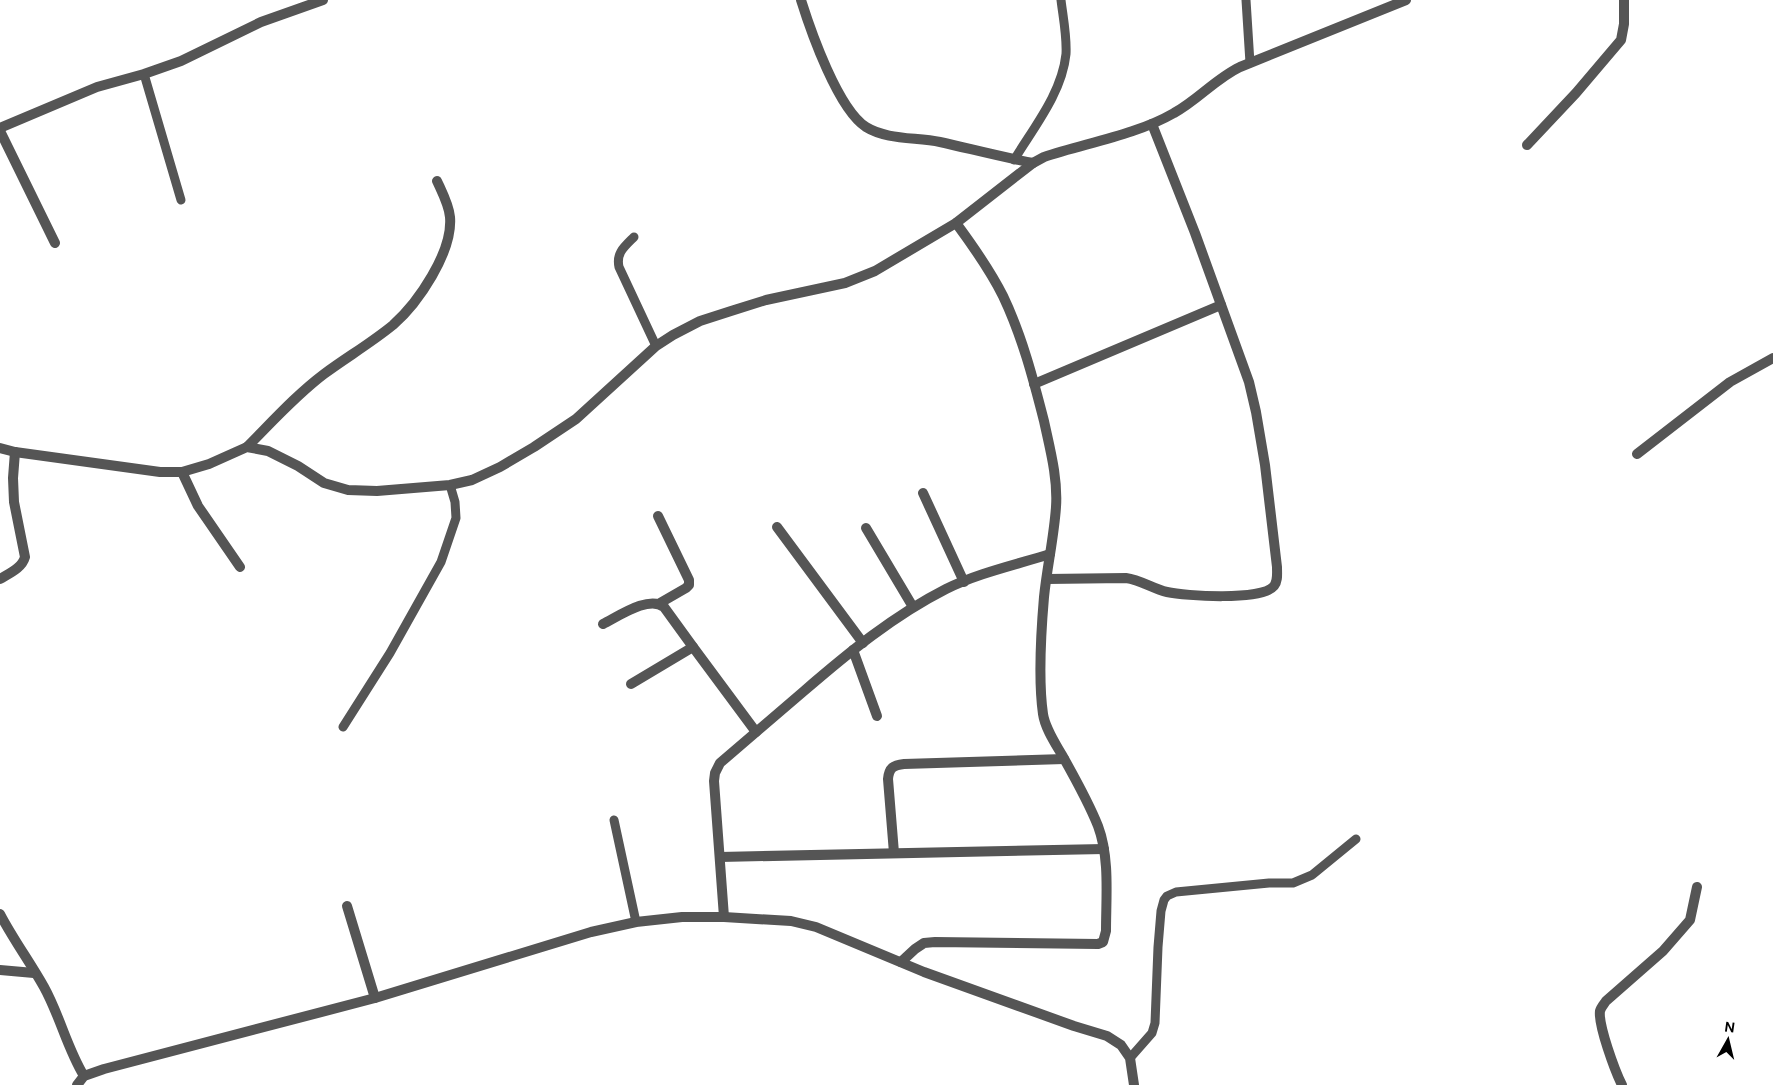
<svg xmlns="http://www.w3.org/2000/svg" width="1773" height="1085" viewBox="0 0 1773 1085" font-family="'DM Sans',sans-serif">
<rect width="100%" height="100%" fill="#fff"/>
<g fill="none" stroke-linecap="round" stroke-linejoin="round">
<g stroke="#555" stroke-width="9">
<path d="M1246 0 1250 63"/>
<path d="M144 74 181 200"/>
<path d="M1014 160C1034 127 1062 93 1066 54 1067 36 1063 17 1061 0"/>
<path d="M634 237C624 247 616 253 619 267L656 346"/>
<path d="M343 727 390 653 441 562 456 518 455 502 450 485"/>
<path d="M614 820 636 922"/>
<path d="M1130 1058 1152 1033 1155 1023 1158 947 1161 911 1164 900 1167 896 1176 892 1269 883H1293L1312 875 1356 839"/>
</g>
<g stroke="#555" stroke-width="10">
<path d="M801 0C811 32 838 109 866 127 887 140 916 137 940 142 971 149 1002 157 1033 163"/>
<path d="M0 128 97 87 144 74 181 61 261 22 323 0"/>
<path d="M0 131 55 243"/>
<path d="M1527 145 1576 93 1621 40 1624 24V0"/>
<path d="M1034 384 1221 305"/>
<path d="M247 447C272 422 296 395 324 374 347 357 371 343 393 325 418 303 453 252 450 217 449 205 442 192 437 181"/>
<path d="M1637 454 1730 382 1773 358"/>
<path d="M182 472 198 506 240 567"/>
<path d="M923 493 964 582"/>
<path d="M658 516 689 580V585L686 588 660 603"/>
<path d="M777 527 863 643"/>
<path d="M866 528 913 607"/>
<path d="M0 579C10 573 22 568 25 557L14 502 13 478 15 452"/>
<path d="M1047 579 1126 578C1141 580 1153 589 1167 592 1185 596 1262 601 1274 586 1278 581 1277 574 1277 567L1265 465 1256 412 1249 382 1195 233 1152 124"/>
<path d="M603 624C619 616 649 595 664 607L693 647 756 732"/>
<path d="M853 650 877 716"/>
<path d="M631 684 693 647"/>
<path d="M894 853 888 779C889 768 893 765 904 764L1064 759"/>
<path d="M720 857 1104 849"/>
<path d="M347 906 375 998"/>
<path d="M0 914C13 939 30 962 44 987 60 1016 67 1048 84 1076"/>
<path d="M724 917 714 781 715 773 720 763C748 739 776 715 804 691 848 653 893 616 946 589 978 573 1015 565 1050 554"/>
<path d="M901 962 915 949 924 943 935 942 1098 944 1103 942 1106 931C1106 897 1110 858 1098 826 1088 801 1075 778 1062 755 1055 743 1045 728 1043 714 1038 679 1041 632 1044 597 1047 567 1054 537 1056 507 1058 478 1050 449 1044 421 1033 378 1022 336 1003 296 990 270 973 246 956 223"/>
<path d="M0 970 34 973"/>
<path d="M77 1085 84 1076 104 1069 375 998 591 932 636 922 682 917H724L791 921 816 927 924 972 1074 1026 1107 1036 1121 1045 1130 1058 1134 1085"/>
<path d="M1622 1085C1615 1071 1598 1025 1600 1011 1601 1007 1604 1004 1606 1001L1663 951 1690 920 1697 887"/>
</g>
<path stroke="#555" stroke-width="10" d="M0 448 15 452 160 472H182L209 464 247 447 268 451 298 466 324 483 348 490 377 491 450 485 472 480 500 467 534 447 576 419 656 346 673 335 700 321 731 311 766 300 845 283 875 271 956 223 1033 163 1044 157C1086 143 1136 135 1174 113 1198 100 1215 79 1240 67L1406 0"/>
</g>
<g transform="translate(1728 1040) rotate(8)" stroke="#ffffff" stroke-width="4" paint-order="stroke">
<path d="M0-4L9 19L0 12L-9 19Z" fill="#000000"/>
<text y="-8" font-size="14" font-weight="bold" text-anchor="middle" fill="#000000">N</text>
</g>
</svg>
